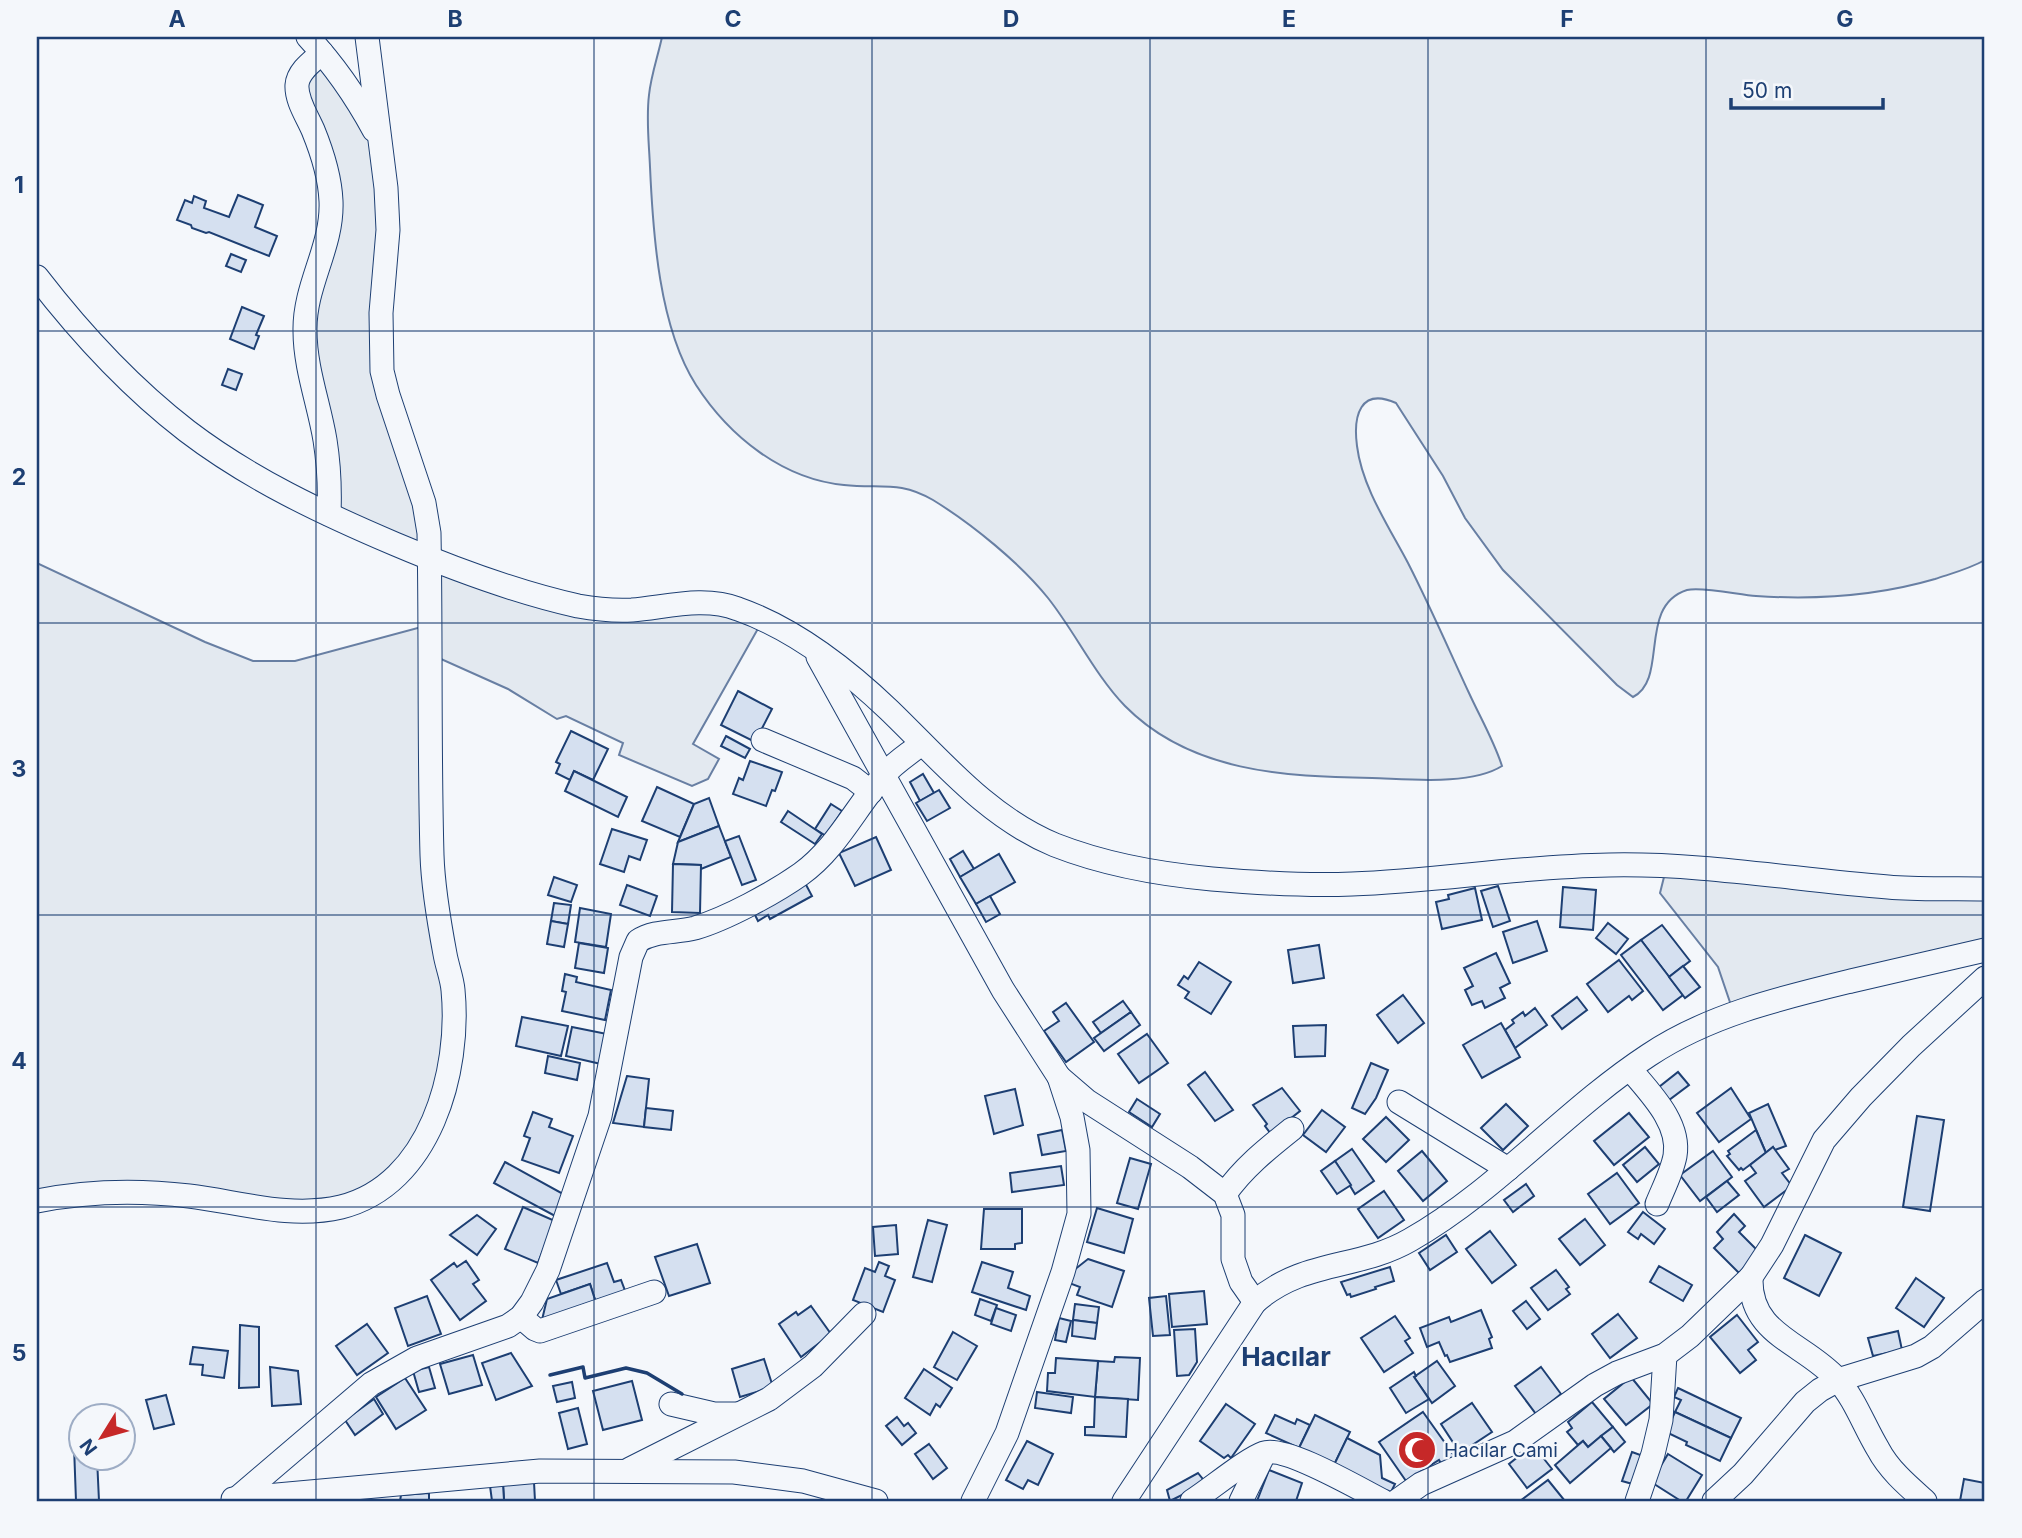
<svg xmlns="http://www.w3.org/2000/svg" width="2022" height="1538" viewBox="0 0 2022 1538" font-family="Inter,sans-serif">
<rect width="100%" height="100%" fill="#f4f7fb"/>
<g fill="#e3e9f0" stroke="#687fa3" stroke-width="2">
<path d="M662 37H1985V560C1969 569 1953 573 1935 579 1877 596 1817 600 1756 596 1740 595 1701 586 1687 590 1637 606 1669 679 1633 697L1617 685 1503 570 1465 518 1443 476 1396 403C1360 387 1353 416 1357 446 1362 487 1389 527 1408 563 1430 606 1449 650 1469 693 1480 717 1494 741 1502 766 1470 786 1408 779 1372 778 1285 777 1190 772 1125 706 1095 675 1075 632 1048 598 1020 563 972 524 933 500 899 480 880 489 844 485 782 479 729 436 696 385 659 327 653 234 650 167 649 143 646 119 649 95 651 75 658 56 662 37Z"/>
<path d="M322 53 380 142 381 313 430 559 542 598 710 602 764 618 693 744 719 759 708 779 692 786 619 755 623 743 566 716 557 719 508 689 430 654V761L455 1021 422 1142 344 1206 189 1196 37 1201V563L205 642 253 661H295L429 625 430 559 329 514 307 358 331 223 298 97Z"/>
<path d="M1667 865 1985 889V950L1734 1014 1718 967 1660 893Z"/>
</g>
<g fill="#d5e0f0" stroke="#1d3f73" stroke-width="2">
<path d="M238 195 263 205 255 227 277 236 269 256 209 232 206 233 192 228 191 225 177 220 185 200 192 203 194 196 206 201 204 208 229 217Z"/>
<path d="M231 254 246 260 241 272 226 266Z"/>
<path d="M242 307 264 316 256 335 259 336 254 349 230 339Z"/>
<path d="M228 369 242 374 236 390 222 385Z"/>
<path d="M738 691 772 709 755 742 721 725Z"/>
<path d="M571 731 608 749 593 780 574 771 570 780 556 773 560 764 556 762Z"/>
<path d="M726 736 750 749 745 758 721 746Z"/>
<path d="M750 761 782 772 775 791 772 790 766 806 733 794 739 778 743 780Z"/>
<path d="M574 771 627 797 618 817 565 791Z"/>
<path d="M923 774 934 793 920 801 910 782Z"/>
<path d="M657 787 694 804 680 837 642 821Z"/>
<path d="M939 790 950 808 927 821 916 803Z"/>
<path d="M709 798 719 826 678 842 694 804Z"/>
<path d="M831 804 842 811 826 836 815 829Z"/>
<path d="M788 811 822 834 815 844 781 822Z"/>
<path d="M719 826 731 857 701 869V865L673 864 678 842Z"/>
<path d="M612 829 647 840 640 860 629 856 624 872 600 864Z"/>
<path d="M739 836 756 880 742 885 725 841Z"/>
<path d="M876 837 891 870 855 886 839 853Z"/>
<path d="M963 851 974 869 960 877 950 859Z"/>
<path d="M999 854 1015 882 976 904 960 877Z"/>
<path d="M673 864 701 865 700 913 672 912Z"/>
<path d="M554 877 577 885 571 902 548 895Z"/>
<path d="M804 881 812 896 770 919 768 915 758 921 752 909Z"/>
<path d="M627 885 657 896 650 916 620 905Z"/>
<path d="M1498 886 1510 921 1493 927 1481 891Z"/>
<path d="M1563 887 1596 890 1593 930 1560 927Z"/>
<path d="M1475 888 1482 920 1442 929 1436 902 1449 899 1448 895Z"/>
<path d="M990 896 1000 914 986 922 976 904Z"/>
<path d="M554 903 571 905 568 924 551 921Z"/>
<path d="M580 908 611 914 606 947 575 942Z"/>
<path d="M551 921 568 924 564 947 547 944Z"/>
<path d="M1537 921 1547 951 1513 963 1503 932Z"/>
<path d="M1608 923 1628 939 1616 954 1596 938Z"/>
<path d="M1662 925 1690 961 1669 977 1641 940Z"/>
<path d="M1641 940 1683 995 1663 1010 1621 955Z"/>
<path d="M579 943 608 948 604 973 575 968Z"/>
<path d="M1319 945 1324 978 1293 983 1288 950Z"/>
<path d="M1496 953 1510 983 1500 988 1505 998 1485 1008 1482 1001 1472 1005 1465 990 1473 986 1464 968Z"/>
<path d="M1619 960 1643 991 1632 1000 1629 996 1608 1012 1587 984Z"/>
<path d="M1199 962 1231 982 1211 1014 1185 998 1189 992 1178 985 1184 976 1188 979Z"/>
<path d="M1683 966 1700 987 1685 998 1669 977Z"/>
<path d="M565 974 577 977 576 982 611 990 605 1020 562 1011 566 992 562 991Z"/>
<path d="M1403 995 1424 1023 1398 1043 1377 1015Z"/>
<path d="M1577 997 1587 1010 1562 1029 1552 1016Z"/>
<path d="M1123 1001 1131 1012 1101 1033 1093 1022Z"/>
<path d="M1066 1003 1094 1042 1066 1062 1044 1031 1059 1021 1053 1012Z"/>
<path d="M1535 1008 1547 1025 1515 1048 1505 1030 1514 1023 1512 1020 1523 1012 1525 1016Z"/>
<path d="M1131 1012 1140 1025 1104 1051 1094 1038Z"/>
<path d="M522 1017 568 1026 561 1056 516 1046Z"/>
<path d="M1501 1023 1520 1057 1482 1078 1463 1045Z"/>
<path d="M1326 1025 1325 1056 1295 1057 1293 1026Z"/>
<path d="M572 1027 607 1034 601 1064 566 1056Z"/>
<path d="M1147 1034 1168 1063 1139 1083 1118 1054Z"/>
<path d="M548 1056 580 1063 577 1080 545 1073Z"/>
<path d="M1371 1063 1388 1070 1376 1098 1365 1114 1352 1108Z"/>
<path d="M1205 1072 1233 1110 1215 1121 1188 1085Z"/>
<path d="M1678 1072 1689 1085 1669 1100 1659 1087Z"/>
<path d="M627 1076 649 1079 644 1127 613 1123Z"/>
<path d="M1282 1088 1300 1111 1271 1134 1265 1126 1267 1124 1253 1105Z"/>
<path d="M1731 1088 1751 1119 1719 1142 1697 1113Z"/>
<path d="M1015 1089 1023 1125 994 1134 985 1096Z"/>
<path d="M1137 1099 1160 1114 1152 1127 1129 1112Z"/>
<path d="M1506 1104 1528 1126 1503 1150 1481 1128Z"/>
<path d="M1768 1104 1786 1146 1775 1150 1773 1147 1766 1153 1749 1113Z"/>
<path d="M646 1108 673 1111 671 1130 644 1127Z"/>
<path d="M1322 1110 1345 1127 1326 1152 1303 1135Z"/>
<path d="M533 1112 552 1119 549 1127 573 1136 559 1173 522 1160 530 1138 524 1136Z"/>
<path d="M1629 1113 1649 1137 1614 1165 1594 1141Z"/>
<path d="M1917 1116 1944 1120 1930 1211 1903 1207Z"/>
<path d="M1386 1117 1409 1140 1386 1162 1363 1139Z"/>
<path d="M1062 1130 1066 1151 1042 1155 1038 1135Z"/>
<path d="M1756 1130 1766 1153 1743 1170 1741 1168 1739 1170 1727 1156 1730 1154 1728 1151Z"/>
<path d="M1645 1147 1659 1164 1637 1182 1623 1165Z"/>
<path d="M1773 1147 1789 1169 1782 1173 1792 1186 1764 1207 1745 1181 1756 1173 1750 1165Z"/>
<path d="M1352 1149 1374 1181 1355 1194 1335 1161Z"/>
<path d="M1422 1151 1447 1181 1423 1201 1398 1171Z"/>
<path d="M1713 1151 1732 1177 1700 1201 1680 1175Z"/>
<path d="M1130 1158 1151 1164 1138 1209 1117 1203Z"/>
<path d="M1335 1161 1351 1185 1337 1194 1321 1171Z"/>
<path d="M505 1162 565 1195 557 1217 494 1183Z"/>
<path d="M1061 1166 1064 1185 1012 1192 1010 1173Z"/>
<path d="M1617 1173 1639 1203 1610 1224 1588 1194Z"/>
<path d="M1727 1181 1739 1195 1717 1212 1706 1197Z"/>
<path d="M1526 1184 1534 1196 1513 1212 1504 1200Z"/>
<path d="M1384 1191 1404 1220 1378 1238 1358 1209Z"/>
<path d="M523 1207 555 1221 538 1263 505 1249Z"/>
<path d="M1097 1208 1133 1219 1124 1253 1087 1242Z"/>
<path d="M984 1209H1022V1243L1015 1244V1249H981Z"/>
<path d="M1643 1212 1665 1229 1654 1244 1641 1234 1638 1239 1628 1232Z"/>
<path d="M1734 1214 1745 1226 1739 1232 1759 1252 1739 1273 1714 1248 1723 1239 1717 1232Z"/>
<path d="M477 1215 496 1229 477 1255 450 1235Z"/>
<path d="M1585 1219 1605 1245 1580 1265 1559 1239Z"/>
<path d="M928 1220 947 1225 932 1282 913 1277Z"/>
<path d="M896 1225 898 1254 875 1256 873 1227Z"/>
<path d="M1490 1231 1516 1265 1492 1283 1466 1249Z"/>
<path d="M1446 1235 1457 1252 1430 1270 1419 1253Z"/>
<path d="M1805 1235 1841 1253 1819 1296 1784 1278Z"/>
<path d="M697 1244 710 1283 669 1296 655 1257Z"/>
<path d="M1088 1259 1124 1271 1112 1307 1077 1295 1080 1287 1069 1283 1074 1270Z"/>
<path d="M466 1261 479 1280 473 1284 486 1301 460 1320 431 1280 454 1263 457 1267Z"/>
<path d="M879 1262 889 1266 885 1276 895 1280 883 1312 853 1300 865 1268 875 1272Z"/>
<path d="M982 1262 1013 1272 1008 1288 1030 1296 1026 1310 972 1292Z"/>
<path d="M607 1263 614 1282 621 1280 627 1296 597 1306 590 1284 561 1294 556 1280Z"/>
<path d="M1659 1266 1692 1285 1683 1301 1650 1282Z"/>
<path d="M1390 1267 1394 1281 1375 1287 1376 1289 1351 1297 1350 1294 1347 1295 1341 1282Z"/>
<path d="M1556 1270 1569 1287 1566 1289 1570 1294 1548 1310 1531 1288Z"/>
<path d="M1916 1278 1944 1298 1924 1327 1896 1308Z"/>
<path d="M590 1284 597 1306 541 1324 547 1299Z"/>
<path d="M1204 1291 1207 1324 1172 1327 1169 1294Z"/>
<path d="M427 1296 441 1334 408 1346 395 1308Z"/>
<path d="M1166 1296 1170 1335 1153 1336 1149 1298Z"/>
<path d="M980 1299 997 1305 991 1321 975 1315Z"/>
<path d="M1526 1301 1540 1319 1527 1329 1513 1311Z"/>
<path d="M1075 1304 1099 1307 1097 1323 1073 1320Z"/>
<path d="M811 1306 831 1334 801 1357 779 1324 796 1312 798 1315Z"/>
<path d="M996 1308 1016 1315 1011 1331 991 1324Z"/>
<path d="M1481 1310 1492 1337 1489 1339 1492 1348 1450 1362 1447 1355 1445 1356 1439 1342 1427 1347 1420 1328 1449 1317 1451 1322Z"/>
<path d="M1618 1314 1637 1338 1610 1358 1592 1334Z"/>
<path d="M1737 1315 1758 1342 1748 1350 1756 1360 1740 1373 1710 1337Z"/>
<path d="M1395 1316 1410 1338 1405 1341 1413 1353 1384 1372 1361 1338Z"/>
<path d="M1059 1318 1071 1321 1066 1342 1055 1340Z"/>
<path d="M1073 1320 1097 1323 1095 1339 1072 1336Z"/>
<path d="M367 1324 388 1353 357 1375 336 1346Z"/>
<path d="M240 1325 259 1327V1387L239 1388Z"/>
<path d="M1195 1329 1197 1362 1189 1375 1177 1376 1174 1330Z"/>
<path d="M1898 1331 1902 1350 1873 1356 1868 1338Z"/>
<path d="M953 1332 977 1346 957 1380 934 1367Z"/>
<path d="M193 1347 228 1351 224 1378 202 1375 203 1365 190 1364Z"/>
<path d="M511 1353 532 1386 496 1400 482 1363Z"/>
<path d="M473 1355 482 1385 449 1394 440 1364Z"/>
<path d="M1115 1357 1140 1358 1138 1400 1095 1397 1098 1361 1114 1362Z"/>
<path d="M1056 1358 1098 1361 1095 1397 1047 1391 1048 1373H1055Z"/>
<path d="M764 1359 773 1387 740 1397 732 1369Z"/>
<path d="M1437 1361 1455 1386 1432 1403 1414 1377Z"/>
<path d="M270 1367 298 1371 301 1404 272 1406Z"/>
<path d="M429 1367 435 1388 419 1392 413 1371Z"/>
<path d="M1541 1367 1561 1394 1536 1414 1515 1386Z"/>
<path d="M924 1369 952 1388 940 1407 936 1404 930 1415 905 1398Z"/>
<path d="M1414 1372 1416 1376 1414 1377 1429 1399 1406 1413 1390 1388Z"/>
<path d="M1631 1377 1653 1404 1626 1425 1604 1399Z"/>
<path d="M405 1378 426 1410 396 1429 376 1397Z"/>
<path d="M632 1381 642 1420 603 1430 593 1391Z"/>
<path d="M572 1382 575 1398 557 1402 553 1386Z"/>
<path d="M1678 1388 1741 1418 1731 1438 1675 1412 1681 1400 1674 1397Z"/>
<path d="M1037 1392 1073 1397 1071 1413 1035 1408Z"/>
<path d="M166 1395 174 1424 154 1429 146 1400Z"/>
<path d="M1095 1397 1128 1399 1126 1437 1085 1435V1427H1094Z"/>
<path d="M374 1399 383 1414 355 1435 345 1420Z"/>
<path d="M1592 1402 1613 1427 1588 1447 1583 1441 1578 1445 1567 1432 1572 1428 1568 1422Z"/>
<path d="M1472 1403 1492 1432 1460 1453 1441 1424Z"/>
<path d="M1226 1404 1255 1424 1231 1458 1228 1455 1224 1458 1200 1441Z"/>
<path d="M578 1408 587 1444 568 1449 559 1413Z"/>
<path d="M1423 1412 1455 1457 1442 1465 1439 1460 1406 1481 1379 1442Z"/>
<path d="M1675 1412 1731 1438 1720 1461 1686 1445 1687 1442 1666 1432Z"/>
<path d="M1275 1415 1295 1424 1297 1419 1310 1425 1299 1448 1266 1433Z"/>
<path d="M1315 1415 1350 1432 1334 1465 1299 1448Z"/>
<path d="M897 1417 904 1426 908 1423 916 1433 902 1445 886 1426Z"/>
<path d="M1613 1427 1625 1442 1614 1452 1601 1436Z"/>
<path d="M1601 1436 1611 1448 1570 1483 1555 1465 1583 1441 1588 1447Z"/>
<path d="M1347 1438 1380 1455 1382 1478 1395 1484 1390 1494 1334 1465Z"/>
<path d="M1027 1441 1053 1454 1038 1485 1028 1480 1023 1489 1006 1480Z"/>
<path d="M929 1444 947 1468 933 1479 915 1454Z"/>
<path d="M1533 1445 1552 1469 1527 1488 1509 1464Z"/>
<path d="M74 1446H80V1458H97L99 1501H76Z"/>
<path d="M1632 1452 1646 1457 1636 1485 1622 1481Z"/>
<path d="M1668 1454 1702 1475 1686 1501H1681L1651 1482Z"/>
<path d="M1269 1470 1302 1483 1296 1501H1257Z"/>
<path d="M1198 1473 1206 1483 1170 1501 1167 1490Z"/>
<path d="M1964 1479 1985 1483V1501H1960Z"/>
<path d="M1548 1480 1565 1501H1520Z"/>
<path d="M534 1482 535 1501H504L503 1484Z"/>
<path d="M503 1484 504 1500 492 1501 490 1486Z"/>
<path d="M429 1493V1501H400L401 1495Z"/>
</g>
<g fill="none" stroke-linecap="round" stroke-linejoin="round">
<defs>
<g id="minor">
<path d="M308 37C334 65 355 95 374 130"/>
<path d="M322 53C313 61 298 71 297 85 296 100 307 116 313 130 322 152 330 177 331 201 333 247 304 285 305 331 305 368 319 404 325 440 329 465 330 489 329 514"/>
<path d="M37 277C81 334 130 387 187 431 250 479 322 513 395 544 454 569 515 592 578 606 595 609 614 611 632 610 667 607 704 596 738 609 795 629 845 668 889 710 940 759 987 817 1055 845 1106 865 1157 874 1212 879 1258 883 1305 886 1352 884 1438 881 1523 866 1609 865 1703 863 1796 880 1888 887 1920 890 1953 888 1985 889"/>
<path d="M818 657 1003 990 1059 1077 1072 1117 1078 1150 1079 1214 1063 1272 1007 1433 973 1501"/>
<path d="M763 740 853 778 871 792"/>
<path d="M1630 1069C1649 1092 1681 1123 1675 1156 1672 1172 1663 1189 1657 1204"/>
<path d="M1059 1077 1087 1101 1190 1167 1225 1194 1233 1215V1259L1241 1282 1255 1302"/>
<path d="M1399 1102 1508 1169"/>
<path d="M1225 1194C1243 1168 1267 1149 1292 1129"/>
<path d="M37 1201C87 1191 139 1190 189 1196 239 1202 290 1219 341 1207 430 1185 461 1071 453 990 452 978 447 966 445 954 439 922 433 888 432 855 429 747 431 640 429 533L424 503 388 395 382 371 381 313 388 230 386 188 367 37"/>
<path d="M1751 1277C1749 1335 1803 1342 1837 1379 1855 1399 1864 1426 1878 1449 1889 1470 1908 1486 1925 1501"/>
<path d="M521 1317 535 1329 540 1331 654 1292"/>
<path d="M671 1404 714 1414H737"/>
<path d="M630 1469 769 1399 813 1366 864 1314"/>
<path d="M233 1499 540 1471 734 1472 803 1481 876 1501"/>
<path d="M234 1501 371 1384 417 1358 508 1326 521 1317 532 1302 548 1270 600 1116 631 957 638 941C655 930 676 933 695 928 726 919 774 893 801 874 837 848 855 808 884 775 894 763 909 754 921 744"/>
<path d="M1124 1501 1255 1302C1304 1259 1358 1270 1410 1240 1498 1190 1565 1110 1649 1055 1709 1015 1781 998 1851 981 1896 971 1940 960 1985 950"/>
<path d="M1192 1501C1211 1489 1245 1460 1264 1453 1285 1445 1361 1490 1383 1501"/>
<path d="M1241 1501 1264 1454"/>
<path d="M1397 1501 1421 1484 1515 1442 1595 1385 1617 1373 1665 1355 1690 1336 1751 1277 1772 1245 1824 1140 1861 1097 1911 1046 1985 978"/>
<path d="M1637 1501 1653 1454 1661 1420 1665 1355"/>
<path d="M1714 1501 1743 1474 1805 1402 1820 1390 1838 1380 1916 1356 1932 1347 1985 1301"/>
</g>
</defs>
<use href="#minor" stroke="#1d3f73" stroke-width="25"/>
<use href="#minor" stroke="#f4f7fb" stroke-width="23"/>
<path stroke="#1d3f73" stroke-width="3.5" d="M550 1375 583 1367 585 1378 626 1368 647 1373 682 1394"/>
</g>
<path fill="none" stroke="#1d3f73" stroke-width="2" stroke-opacity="0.55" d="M316 37V1501M594 37V1501M872 37V1501M1150 37V1501M1428 37V1501M1706 37V1501M37 331H1985M37 623H1985M37 915H1985M37 1207H1985"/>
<defs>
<symbol id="mosque-disc" viewBox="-11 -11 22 22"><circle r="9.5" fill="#c62828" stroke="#f4f7fb"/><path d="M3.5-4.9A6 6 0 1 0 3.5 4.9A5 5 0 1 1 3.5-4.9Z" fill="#fff"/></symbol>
</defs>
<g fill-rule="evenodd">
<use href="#mosque-disc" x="1395" y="1428" width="44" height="44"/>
</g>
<g text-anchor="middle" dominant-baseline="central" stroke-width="5" stroke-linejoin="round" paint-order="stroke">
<g font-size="19" fill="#1d3f73" stroke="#f4f7fb" text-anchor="start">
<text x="1444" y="1450">Hacılar Cami</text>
</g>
<g font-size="26" font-weight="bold" fill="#1d3f73" stroke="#f4f7fb">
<text x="1286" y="1356">Hacılar</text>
</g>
</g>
<rect width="2022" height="1538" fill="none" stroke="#f4f7fb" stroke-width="77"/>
<g transform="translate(102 1437) rotate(233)"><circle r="33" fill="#f4f7fb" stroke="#9eadc5" stroke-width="2"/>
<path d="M0-5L12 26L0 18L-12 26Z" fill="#c62828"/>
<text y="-10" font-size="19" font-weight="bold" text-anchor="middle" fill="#1d3f73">N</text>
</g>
<path d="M1731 98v10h152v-10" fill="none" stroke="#1d3f73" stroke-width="3.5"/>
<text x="1742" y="98" font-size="21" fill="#1d3f73" stroke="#f4f7fb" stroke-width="5" paint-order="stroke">50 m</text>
<rect x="38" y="38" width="1945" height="1462" fill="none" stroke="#1d3f73" stroke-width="2.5"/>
<g font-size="23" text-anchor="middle" font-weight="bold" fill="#1d3f73">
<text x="177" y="27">A</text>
<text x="455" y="27">B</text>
<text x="733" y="27">C</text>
<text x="1011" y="27">D</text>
<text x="1289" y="27">E</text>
<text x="1567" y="27">F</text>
<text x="1845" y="27">G</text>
<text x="19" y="193">1</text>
<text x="19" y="485">2</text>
<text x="19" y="777">3</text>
<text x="19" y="1069">4</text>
<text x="19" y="1361">5</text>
</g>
</svg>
